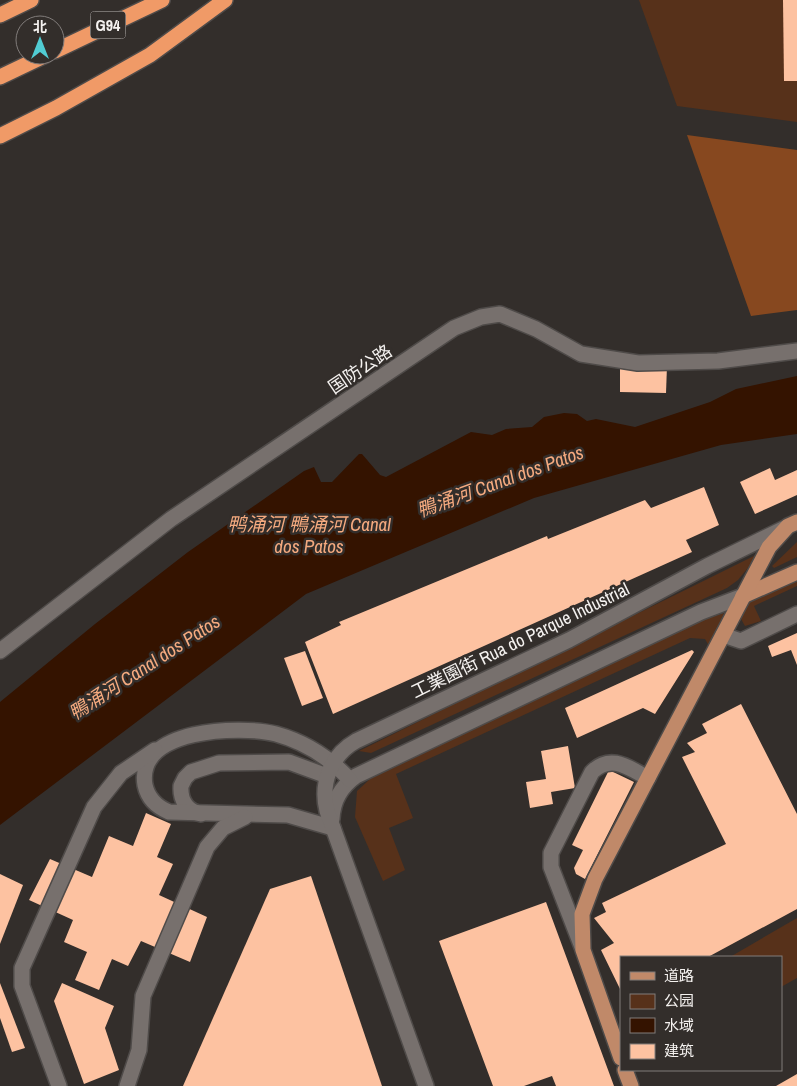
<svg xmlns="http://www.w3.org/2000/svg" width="797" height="1086" viewBox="0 0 797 1086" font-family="'Archivo Narrow','Noto Sans SC',sans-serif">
<rect width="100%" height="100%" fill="#332e2b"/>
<g fill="#57311a">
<path d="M639 0H797V122L677 106Z"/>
<path d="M797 542V557L774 568 772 566Z"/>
<path d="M760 553 738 580 727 588 371 753 359 751Z"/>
<path d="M797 578V586L754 606 761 621 745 626 737 612 742 605Z"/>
<path d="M724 613 710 648 705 639 690 638 396 774 413 818 389 828 405 870 383 881 355 817 357 791 370 779 700 621Z"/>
<path d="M797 918V978L781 987V957H730Z"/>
</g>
<path fill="#87481f" d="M687 135 797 150V310L751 316Z"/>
<path fill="#341300" d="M797 376V434L721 445 534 498 306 594 0 825V702L95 624 188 552 304 471 314 467 321 482H332L359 454H362L380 475 386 477 471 432 492 435 506 429 532 427 544 417 564 413 577 414 587 421 596 419 635 427 710 402 736 389Z"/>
<g fill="#fdc2a1">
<path d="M783 0H797V81H784Z"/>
<path d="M620 364 667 366 666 393 620 392Z"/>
<path d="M770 468 775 480 797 470V495L755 514 740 482Z"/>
<path d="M704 487 719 525 686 540 692 552 333 714 305 642 341 625 339 622 547 536 548 539 645 500 651 508Z"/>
<path d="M797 633V665L791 650 772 657 768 646Z"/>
<path d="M692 650 694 652 655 714 643 708 577 738 565 708Z"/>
<path d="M305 651 323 698 302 706 284 658Z"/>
<path d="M741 704 797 814V909L708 957H621V991L601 950 614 943 594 918 606 912 602 903 726 844 682 757 695 752 687 743 707 733 702 724Z"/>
<path d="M568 746 575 788 551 792 553 804 530 808 526 782 546 779 541 751Z"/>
<path d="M609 770 634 782 585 879 576 874 574 868 583 850 572 845Z"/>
<path d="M146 813 171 824 157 857 173 864 159 895 207 917 190 962 141 941 128 966 112 959 99 990 75 980 87 952 64 942 73 920 29 900 50 859 92 877 109 836 133 846Z"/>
<path d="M0 874 23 885 0 944Z"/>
<path d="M311 876 382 1086H183L270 889Z"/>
<path d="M546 902 614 1086H556L552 1076 524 1086H493L439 941Z"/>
<path d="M0 983 25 1048 12 1052 0 1018Z"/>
<path d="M62 983 114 1006 105 1028 119 1070 84 1084 54 1001Z"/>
<path d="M797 1074V1086H776Z"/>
</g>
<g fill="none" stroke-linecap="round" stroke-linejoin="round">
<defs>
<g id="minor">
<path d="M723 635 741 641 797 614"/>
<path d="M0 651 171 519 454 328 481 317 500 314 536 329 581 354 638 363 718 361 797 351"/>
<path d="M201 814C187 811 180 800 181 786L185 778 191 772 219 763 289 762 327 776"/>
<path d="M332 819C333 800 341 787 356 776L701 612 743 596"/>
<path d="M333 828 288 815 169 812C157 807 148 799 145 785 135 728 241 725 276 734 305 742 330 758 350 780"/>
<path d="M582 947 551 867V853L592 772C611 753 629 768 648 778"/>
<path d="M59 1086 22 986V968L94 807 121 773 155 750"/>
<path d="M127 1086 139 1050 143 996 207 847 223 828 245 817"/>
<path d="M426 1086 327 811C320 783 331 755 356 741L569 640 707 566 787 527"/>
</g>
<g id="major">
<path d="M743 596 797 572"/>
<path d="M621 1058 583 950 582 914 595 879 769 547 788 526 797 522"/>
<path d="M625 1070 631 1086"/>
</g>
<g id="highway">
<path d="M0 15 31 0"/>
<path d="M55 51 162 0"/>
<path d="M0 77 46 55"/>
<path d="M0 136 56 108 150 55 225 0"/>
</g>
</defs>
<use href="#minor" stroke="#4f4b49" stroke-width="18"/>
<use href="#major" stroke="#4f4b49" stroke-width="18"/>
<use href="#highway" stroke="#4f4b49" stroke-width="18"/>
<use href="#minor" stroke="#77706d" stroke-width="15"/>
<use href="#major" stroke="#c08969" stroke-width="15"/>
<use href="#highway" stroke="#f09a67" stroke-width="15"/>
</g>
<g text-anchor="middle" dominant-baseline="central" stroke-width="5" stroke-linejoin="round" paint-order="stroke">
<rect fill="#332e2b" stroke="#bbb7b5" stroke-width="1" x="90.5" y="11.5" width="35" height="27" rx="4"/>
<g font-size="16" font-weight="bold" fill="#f5f2f0">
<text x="108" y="25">G94</text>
</g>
<g font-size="18" fill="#f5f2f0" stroke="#332e2b">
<text transform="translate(360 369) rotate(-34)">国防公路</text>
<text transform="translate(520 640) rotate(-26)">工業園街 Rua do Parque Industrial</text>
</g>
<g font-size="19" font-style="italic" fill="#f5aa7f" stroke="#332e2b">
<text transform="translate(500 481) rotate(-20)">鴨涌河 Canal dos Patos</text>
<text x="309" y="524">鸭涌河 鴨涌河 Canal<tspan x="309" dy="22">dos Patos</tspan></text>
<text transform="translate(144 667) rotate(-33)">鴨涌河 Canal dos Patos</text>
</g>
</g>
<rect x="620" y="956" width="162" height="115" fill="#332e2b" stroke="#817c7a"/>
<rect x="630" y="972" width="25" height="8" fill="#c08969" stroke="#817c7a"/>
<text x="664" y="981" font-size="15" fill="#f5f2f0">道路</text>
<rect x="630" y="994" width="25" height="15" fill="#57311a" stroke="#817c7a"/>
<text x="664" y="1006" font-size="15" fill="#f5f2f0">公园</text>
<rect x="630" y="1018" width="25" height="15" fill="#341300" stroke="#817c7a"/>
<text x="664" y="1031" font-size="15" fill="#f5f2f0">水域</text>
<rect x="630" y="1044" width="25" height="15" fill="#fdc2a1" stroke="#817c7a"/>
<text x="664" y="1056" font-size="15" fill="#f5f2f0">建筑</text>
<g transform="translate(40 40)"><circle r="24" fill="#332e2b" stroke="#817c7a"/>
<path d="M0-4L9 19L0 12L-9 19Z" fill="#51ccd3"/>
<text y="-8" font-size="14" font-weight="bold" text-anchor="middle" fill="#f5f2f0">北</text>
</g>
</svg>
